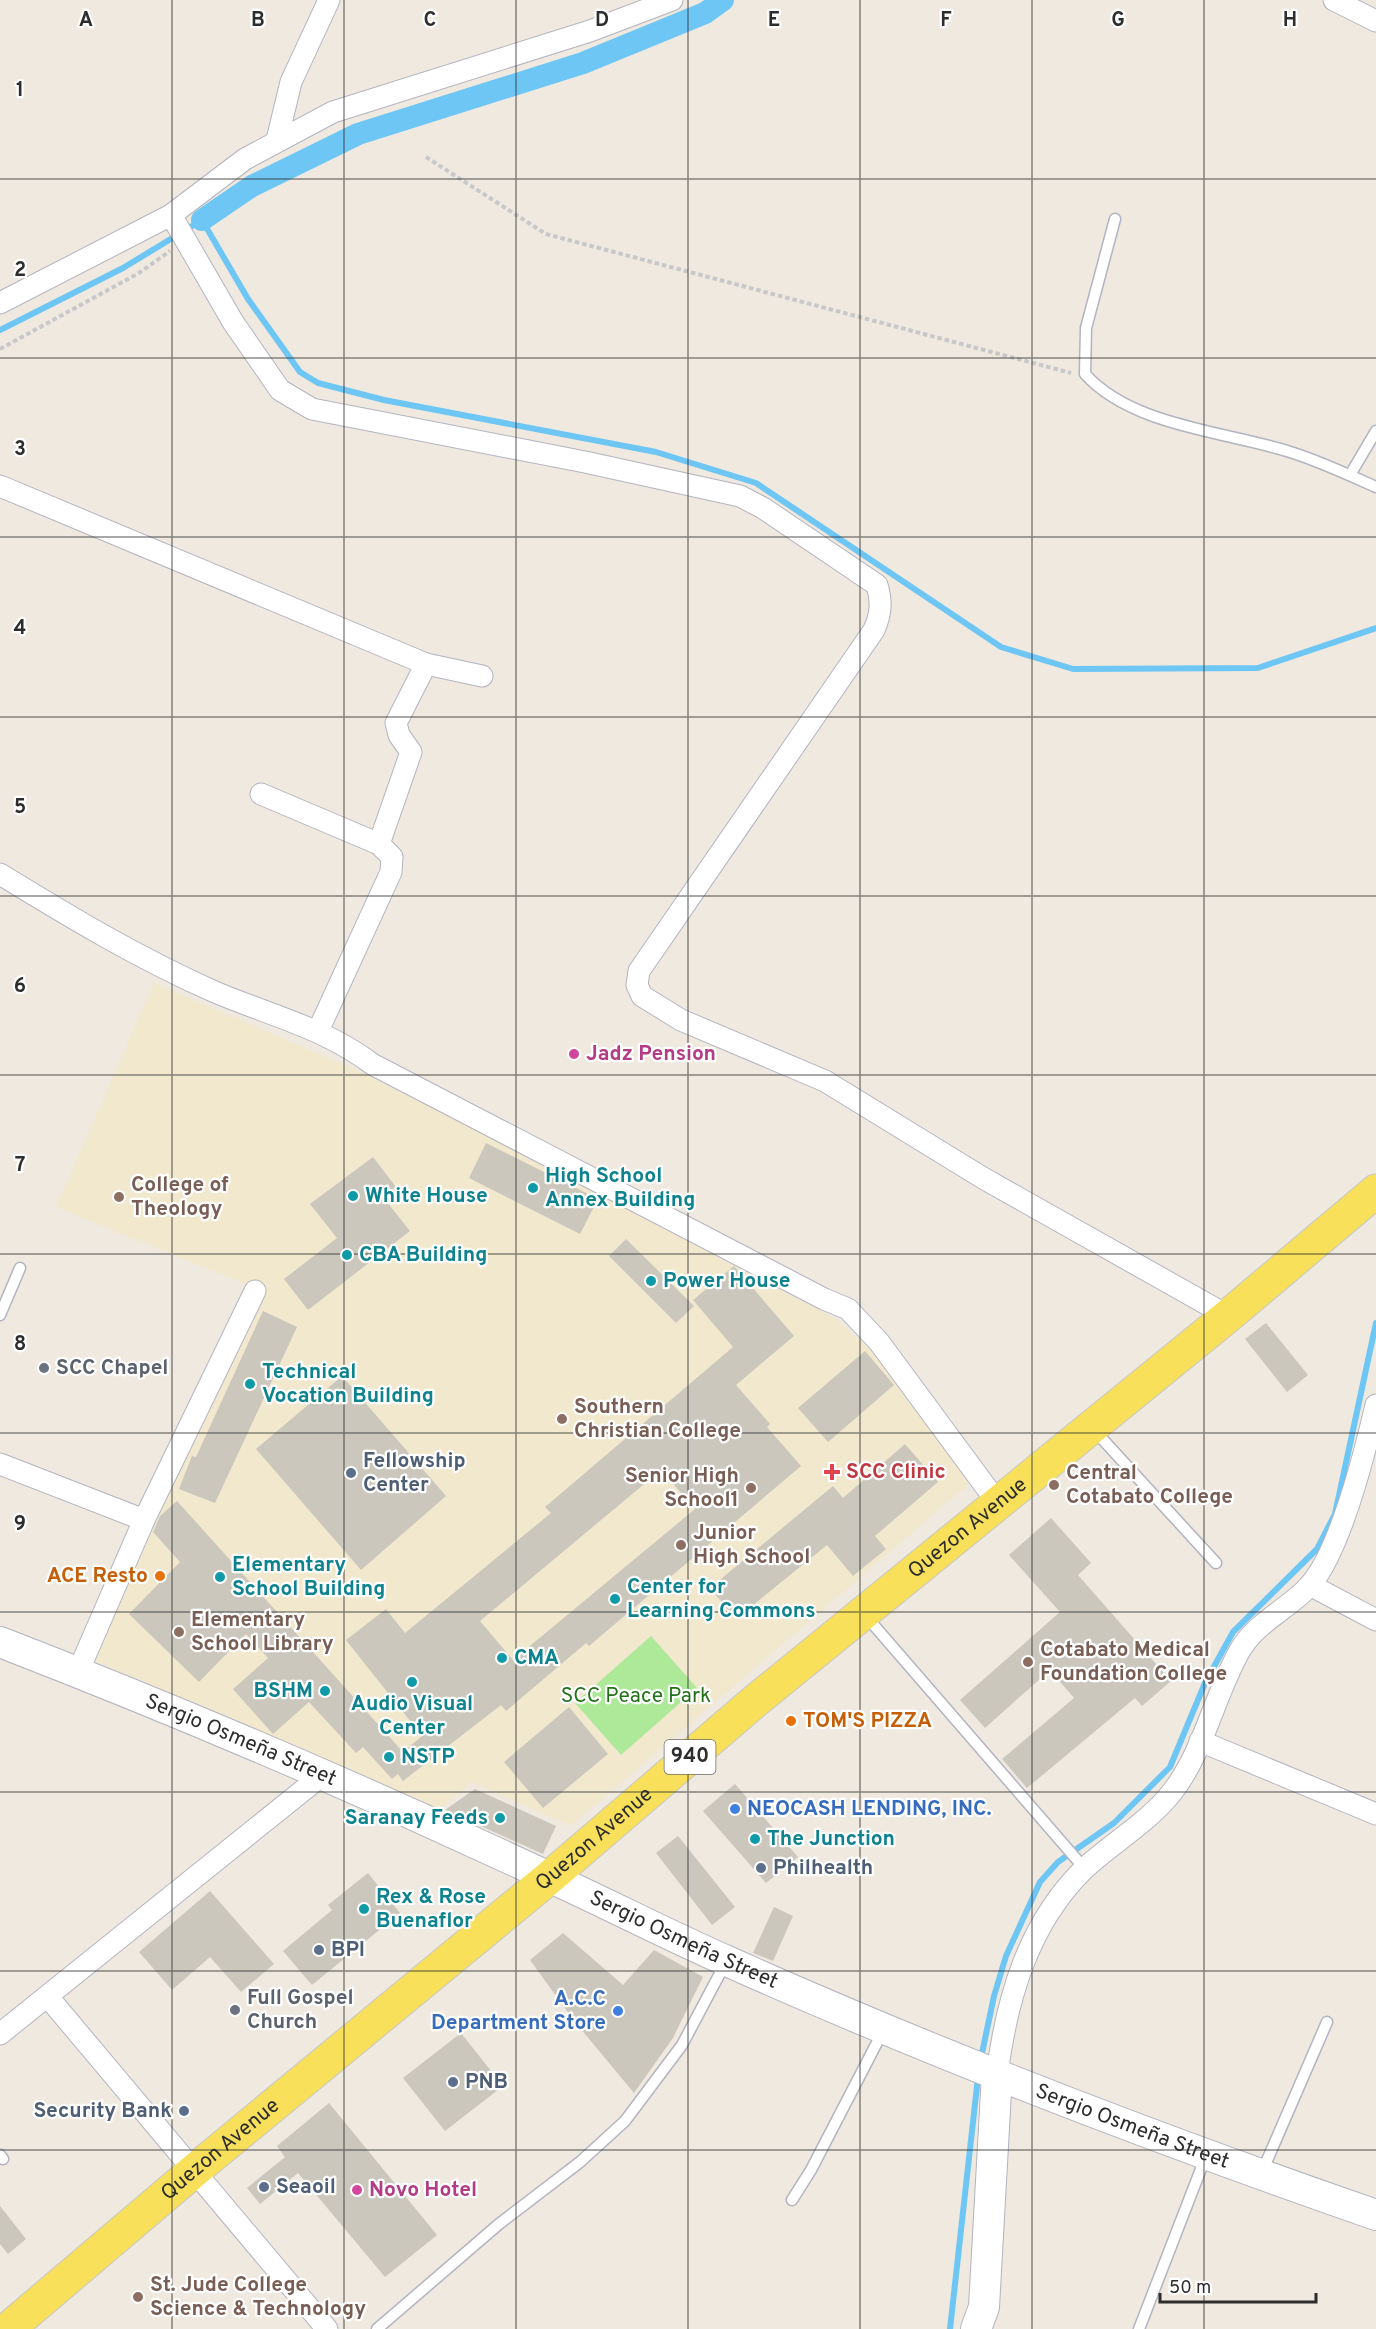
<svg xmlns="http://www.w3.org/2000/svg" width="1376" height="2329" viewBox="0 0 1376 2329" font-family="Overpass,sans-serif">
<rect width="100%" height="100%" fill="#efe9df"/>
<path fill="#f1e8ce" d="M154 983 373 1077 836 1319 876 1355 970 1483 571 1826 471 1782 440 1810 93 1660 159 1506 262 1291 56 1207Z"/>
<path fill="#aee899" d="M651 1636 697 1688 621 1755 575 1703Z"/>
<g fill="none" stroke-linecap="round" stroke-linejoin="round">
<g stroke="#6ec6f5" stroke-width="6">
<path d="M0 330 123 268 202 220 248 299 300 372 318 383 384 400 656 452 756 483 1001 647 1073 669 1258 668 1376 628"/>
<path d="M981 2058 994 1996 1006 1956 1040 1882 1058 1862 1114 1823 1170 1767 1205 1683 1233 1632 1317 1549 1335 1514 1376 1323"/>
<path d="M950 2329 978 2077"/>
</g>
<path stroke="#6ec6f5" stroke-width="22" d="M202 220 252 186 358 134 583 63 705 13 723 0"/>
</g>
<g fill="#cbc7bd" fill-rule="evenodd">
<path d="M486 1143 598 1199 580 1234 469 1178Z"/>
<path d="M373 1157 396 1187 383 1197 410 1231 308 1310 284 1279 337 1238 310 1204Z"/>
<path d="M626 1239 694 1306 676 1323 609 1256Z"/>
<path d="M734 1266 794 1336 736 1385 770 1424 767 1427 801 1466 589 1646 586 1643 506 1711 501 1705 403 1781 398 1774 392 1779 363 1747 356 1753 309 1702 273 1734 233 1689 268 1658 246 1634 199 1682 129 1614 180 1562 153 1532 160 1516 177 1501 403 1752 422 1736 346 1640 386 1609 405 1633 551 1513 545 1507 733 1347 693 1300ZM661 1470 695 1509 513 1660 480 1621Z"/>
<path d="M263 1311 297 1327 215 1503 179 1489 192 1456 196 1457Z"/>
<path d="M1266 1323 1308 1375 1287 1392 1245 1339Z"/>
<path d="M865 1351 894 1385 828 1442 798 1408Z"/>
<path d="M342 1376 446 1496 361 1570 256 1449Z"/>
<path d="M905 1444 938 1482 875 1536 886 1549 853 1576 827 1545 736 1619 710 1588 833 1486 843 1498Z"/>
<path d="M1051 1518 1091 1563 1078 1575 1171 1681 1142 1706 1135 1698 1027 1788 1002 1759 1074 1698 1050 1670 985 1728 960 1700 1060 1612 1009 1555Z"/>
<path d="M569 1707 608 1754 543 1808 504 1762Z"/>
<path d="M735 1784 798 1857 766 1883 703 1811Z"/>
<path d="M475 1789 556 1826 543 1854 445 1810Z"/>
<path d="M678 1836 735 1907 712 1925 656 1853Z"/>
<path d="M368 1873 400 1913 312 1985 283 1951 332 1910 328 1905Z"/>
<path d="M210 1891 274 1964 241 1992 210 1957 172 1990 139 1952Z"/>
<path d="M774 1907 793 1916 773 1961 753 1953Z"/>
<path d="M563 1933 623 1985 654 1950 703 1977 673 2038 634 2093 575 2022 530 1960Z"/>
<path d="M461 2033 503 2086 445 2131 403 2078Z"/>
<path d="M329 2103 437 2235 385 2277 298 2173 260 2204 247 2188 285 2157 277 2146Z"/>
<path d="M0 2206 26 2239 8 2254 0 2244Z"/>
</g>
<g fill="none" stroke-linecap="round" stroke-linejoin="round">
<defs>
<g id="lane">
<path d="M1115 219 1086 328 1085 374C1132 426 1223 431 1287 451 1317 460 1347 474 1376 487"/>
<path d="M1350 475 1376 431"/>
<path d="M0 1315 20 1268"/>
<path d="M1094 1430 1216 1563"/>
<path d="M865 1615 1085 1869"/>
<path d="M0 2155 3 2159"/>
<path d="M1262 2172 1327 2022"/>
<path d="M792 2200 811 2170 883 2031"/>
<path d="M377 2329 499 2224 580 2162 625 2121 682 2045 726 1962"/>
<path d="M1139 2329 1206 2156"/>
</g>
<g id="street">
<path d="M1334 0 1376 21"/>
<path d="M277 140 291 82 329 0"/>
<path d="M171 215 233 322 280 390 312 409 585 462 740 496 763 508 877 585C882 602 881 614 874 630L639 971 637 985 642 996 681 1020 825 1081 983 1178 1228 1316"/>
<path d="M0 303 171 215 245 159 333 112 590 31 672 0"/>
<path d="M0 486 426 664 482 676"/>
<path d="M261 794 379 844 392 857 391 872 318 1031"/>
<path d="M379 844 411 752 399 735 396 723 426 664"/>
<path d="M0 874C70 917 140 959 215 992 269 1015 325 1028 372 1064L824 1299 848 1309 879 1342 997 1502"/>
<path d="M0 1464 144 1520"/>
<path d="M1310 1585 1376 1620"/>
<path d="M78 1672 144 1520 255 1291"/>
<path d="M1200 1741 1376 1814"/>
<path d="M48 1997 327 2329"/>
<path d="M0 2034 321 1776"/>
<path d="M997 2074C1007 1998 1028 1924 1084 1869 1113 1842 1148 1823 1173 1791 1204 1750 1214 1697 1239 1652 1255 1622 1292 1607 1311 1584 1341 1548 1365 1452 1376 1405"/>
</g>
<g id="secondary">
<path id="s1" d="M0 1642C186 1714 370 1793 551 1878 610 1905 668 1935 727 1961 939 2056 1157 2139 1376 2215"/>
<path d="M976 2329 984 2307 997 2074"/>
</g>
<g id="primary">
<path id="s2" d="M8 2329 195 2170 550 1877 754 1702 1228 1316 1376 1191"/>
</g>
</defs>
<use href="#lane" stroke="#b3b4c1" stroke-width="13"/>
<use href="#street" stroke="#b3b4c1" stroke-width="23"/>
<use href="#secondary" stroke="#b3b4c1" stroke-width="32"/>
<use href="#primary" stroke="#c8c8c8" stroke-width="35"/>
<g stroke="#c8c8c8" stroke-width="4" stroke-dasharray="4.5 3" stroke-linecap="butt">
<path d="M426 157 546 234 1071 373"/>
<path d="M0 349 139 273 170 251"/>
</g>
<use href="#lane" stroke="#fff" stroke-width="10"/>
<use href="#street" stroke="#fff" stroke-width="21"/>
<use href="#secondary" stroke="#fff" stroke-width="30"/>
<use href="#primary" stroke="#f8e05b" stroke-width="33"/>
</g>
<path fill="none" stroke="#2d2d2d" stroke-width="1.5" stroke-opacity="0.55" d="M172 0V2329M344 0V2329M516 0V2329M688 0V2329M860 0V2329M1032 0V2329M1204 0V2329M0 179H1376M0 358H1376M0 537H1376M0 717H1376M0 896H1376M0 1075H1376M0 1254H1376M0 1433H1376M0 1612H1376M0 1792H1376M0 1971H1376M0 2150H1376"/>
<g fill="#d1479c" stroke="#fff" stroke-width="2">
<circle cx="574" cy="1054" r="6"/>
<circle cx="357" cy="2190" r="6"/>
</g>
<g fill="#0f9aa8" stroke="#fff" stroke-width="2">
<circle cx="533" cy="1188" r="6"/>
<circle cx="353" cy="1196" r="6"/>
<circle cx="347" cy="1255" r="6"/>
<circle cx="651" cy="1281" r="6"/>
<circle cx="250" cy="1384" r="6"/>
<circle cx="220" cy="1577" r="6"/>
<circle cx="615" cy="1599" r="6"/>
<circle cx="502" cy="1658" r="6"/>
<circle cx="412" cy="1682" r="6"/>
<circle cx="325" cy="1691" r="6"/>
<circle cx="389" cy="1757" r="6"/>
<circle cx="500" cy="1818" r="6"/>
<circle cx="755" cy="1839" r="6"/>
<circle cx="364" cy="1909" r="6"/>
</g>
<g fill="#8d6e63" stroke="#fff" stroke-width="2">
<circle cx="119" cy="1197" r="6"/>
<circle cx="562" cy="1419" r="6"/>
<circle cx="1054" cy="1485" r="6"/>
<circle cx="751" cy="1488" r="6"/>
<circle cx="681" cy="1545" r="6"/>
<circle cx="179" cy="1632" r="6"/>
<circle cx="1028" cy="1662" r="6"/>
<circle cx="138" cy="2297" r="6"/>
</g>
<g fill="#6b7280" stroke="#fff" stroke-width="2">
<circle cx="44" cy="1368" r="6"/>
<circle cx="235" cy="2010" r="6"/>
</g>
<path fill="#e0444e" stroke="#fff" stroke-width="2" d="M829 1463h6v6h6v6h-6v6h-6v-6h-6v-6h6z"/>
<g fill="#5c6f8a" stroke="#fff" stroke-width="2">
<circle cx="351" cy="1473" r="6"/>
<circle cx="761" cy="1868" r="6"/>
<circle cx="319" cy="1950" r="6"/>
<circle cx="453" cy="2082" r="6"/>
<circle cx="184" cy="2111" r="6"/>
<circle cx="264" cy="2187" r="6"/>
</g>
<g fill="#e8710a" stroke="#fff" stroke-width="2">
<circle cx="160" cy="1576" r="6"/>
<circle cx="791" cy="1721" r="6"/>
</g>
<g fill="#3f7fe0" stroke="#fff" stroke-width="2">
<circle cx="735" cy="1809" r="6"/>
<circle cx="618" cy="2011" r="6"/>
</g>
<g text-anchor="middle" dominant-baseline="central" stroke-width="4.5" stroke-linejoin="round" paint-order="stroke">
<rect fill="#fff" stroke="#6c6c6c" stroke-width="1.5" x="664.5" y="1740" width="51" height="34" rx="4.5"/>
<g font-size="20" font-weight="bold" fill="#2d2d2d">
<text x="690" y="1757">940</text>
</g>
<g font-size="21" font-weight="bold" fill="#b23c85" stroke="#fff" text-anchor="start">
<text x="586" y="1054">Jadz Pension</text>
<text x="369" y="2190">Novo Hotel</text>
</g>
<g font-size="21" font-weight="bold" fill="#0d838f" stroke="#fff" text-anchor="start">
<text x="545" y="1176">High School<tspan x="545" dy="24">Annex Building</tspan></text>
<text x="365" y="1196">White House</text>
<text x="359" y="1255">CBA Building</text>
<text x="663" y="1281">Power House</text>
<text x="262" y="1372">Technical<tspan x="262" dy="24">Vocation Building</tspan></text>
<text x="232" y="1565">Elementary<tspan x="232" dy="24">School Building</tspan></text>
<text x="627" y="1587">Center for<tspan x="627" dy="24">Learning Commons</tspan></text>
<text x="514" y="1658">CMA</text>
<text x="313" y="1691" text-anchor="end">BSHM</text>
<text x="412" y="1704" text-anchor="middle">Audio Visual<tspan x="412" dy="24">Center</tspan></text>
<text x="401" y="1757">NSTP</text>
<text x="488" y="1818" text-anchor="end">Saranay Feeds</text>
<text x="767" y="1839">The Junction</text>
<text x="376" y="1897">Rex &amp; Rose<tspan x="376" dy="24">Buenaflor</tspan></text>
</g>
<g font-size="21" font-weight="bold" fill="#785e54" stroke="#fff" text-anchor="start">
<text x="131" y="1185">College of<tspan x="131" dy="24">Theology</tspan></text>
<text x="574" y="1407">Southern<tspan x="574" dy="24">Christian College</tspan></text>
<text x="1066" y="1473">Central<tspan x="1066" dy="24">Cotabato College</tspan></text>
<text x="739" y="1476" text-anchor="end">Senior High<tspan x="739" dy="24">School1</tspan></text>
<text x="693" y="1533">Junior<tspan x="693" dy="24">High School</tspan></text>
<text x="191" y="1620">Elementary<tspan x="191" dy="24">School Library</tspan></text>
<text x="1040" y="1650">Cotabato Medical<tspan x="1040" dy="24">Foundation College</tspan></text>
<text x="150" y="2285">St. Jude College<tspan x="150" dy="24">Science &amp; Technology</tspan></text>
</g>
<g font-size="21" font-weight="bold" fill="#5b616d" stroke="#fff" text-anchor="start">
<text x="56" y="1368">SCC Chapel</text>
<text x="247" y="1998">Full Gospel<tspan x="247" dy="24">Church</tspan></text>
</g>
<g font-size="21" font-weight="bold" fill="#4e5e75" stroke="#fff" text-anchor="start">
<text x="363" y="1461">Fellowship<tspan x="363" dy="24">Center</tspan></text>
<text x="773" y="1868">Philhealth</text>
<text x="331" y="1950">BPI</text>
<text x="465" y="2082">PNB</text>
<text x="172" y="2111" text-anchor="end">Security Bank</text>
<text x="276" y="2187">Seaoil</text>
</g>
<g font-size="21" font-weight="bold" fill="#be3a42" stroke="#fff" text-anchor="start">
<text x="846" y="1472">SCC Clinic</text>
</g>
<g font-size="21" fill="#2d2d2d" stroke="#fff">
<text stroke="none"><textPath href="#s2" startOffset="1250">Quezon Avenue</textPath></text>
<text stroke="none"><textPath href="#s1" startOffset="260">Sergio Osmeña Street</textPath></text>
<text stroke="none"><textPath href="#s2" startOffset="764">Quezon Avenue</textPath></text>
<text stroke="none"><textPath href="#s1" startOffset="746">Sergio Osmeña Street</textPath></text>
<text stroke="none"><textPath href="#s1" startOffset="1232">Sergio Osmeña Street</textPath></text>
<text stroke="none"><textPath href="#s2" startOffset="278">Quezon Avenue</textPath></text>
</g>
<g font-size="21" font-weight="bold" fill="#c56008" stroke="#fff" text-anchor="end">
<text x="148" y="1576">ACE Resto</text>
<text x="803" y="1721" text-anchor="start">TOM'S PIZZA</text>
</g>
<g font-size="21" fill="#227017" stroke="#fff">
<text x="636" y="1696">SCC Peace Park</text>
</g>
<g font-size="21" font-weight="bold" fill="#366cbe" stroke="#fff" text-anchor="start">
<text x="747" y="1809">NEOCASH LENDING, INC.</text>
<text x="606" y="1999" text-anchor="end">A.C.C<tspan x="606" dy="24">Department Store</tspan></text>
</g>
</g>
<g font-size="20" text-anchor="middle" font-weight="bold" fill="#2d2d2d" stroke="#fff" stroke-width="4.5" stroke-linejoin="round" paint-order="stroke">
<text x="86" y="26">A</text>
<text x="258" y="26">B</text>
<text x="430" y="26">C</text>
<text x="602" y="26">D</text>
<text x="774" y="26">E</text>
<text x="946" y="26">F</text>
<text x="1118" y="26">G</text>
<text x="1290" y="26">H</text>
<text x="20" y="96">1</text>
<text x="20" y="276">2</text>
<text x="20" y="455">3</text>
<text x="20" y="634">4</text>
<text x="20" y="813">5</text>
<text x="20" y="992">6</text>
<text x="20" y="1171">7</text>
<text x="20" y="1350">8</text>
<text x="20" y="1530">9</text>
</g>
<path d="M1160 2293v9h156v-9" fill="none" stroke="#2d2d2d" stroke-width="3"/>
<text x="1169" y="2293" font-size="18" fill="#2d2d2d" stroke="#ffffff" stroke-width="4.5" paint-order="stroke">50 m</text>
</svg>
